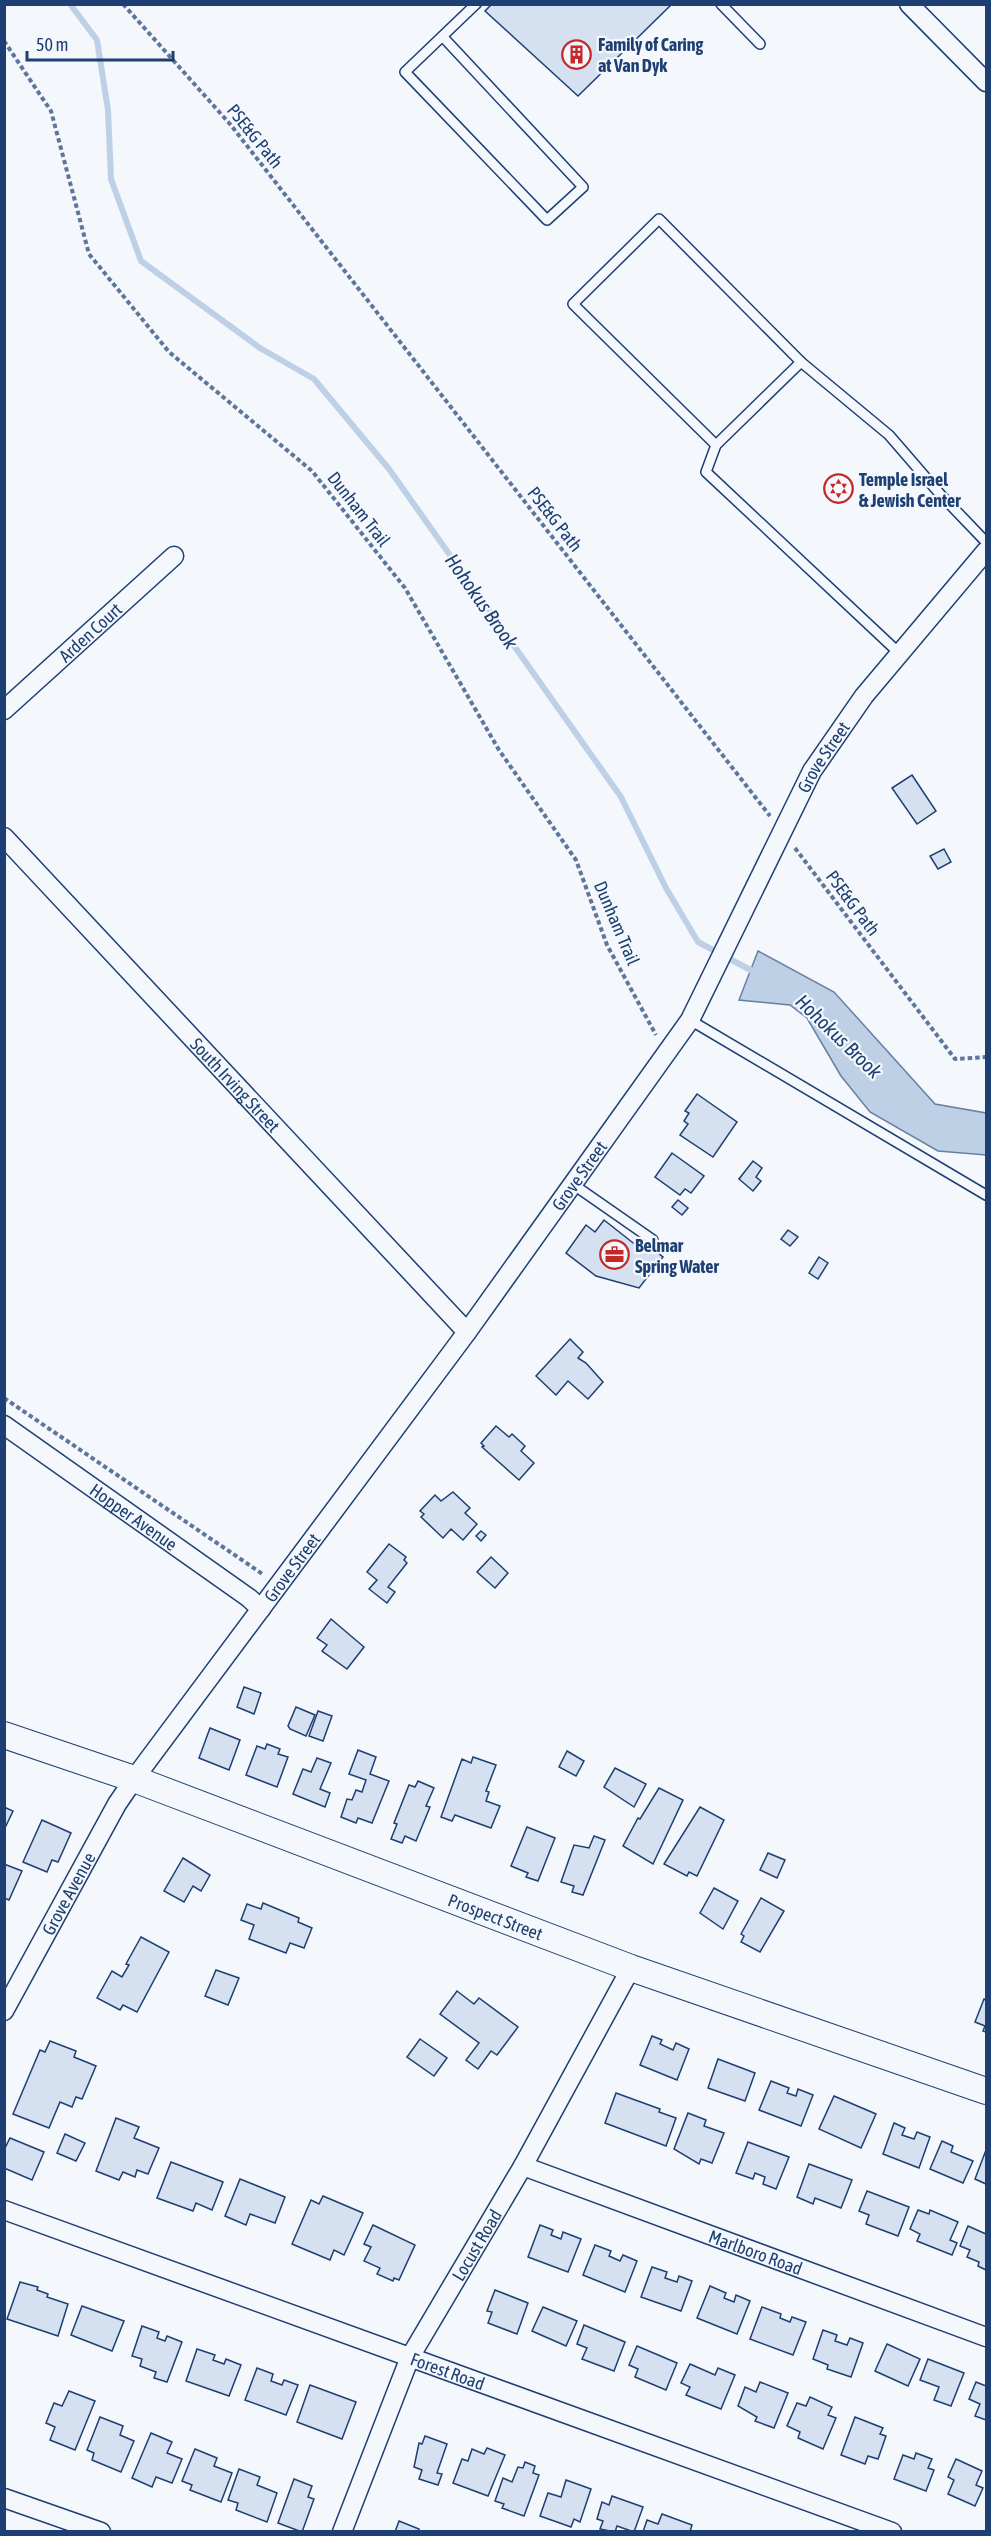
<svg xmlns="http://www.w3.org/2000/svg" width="991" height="2536" viewBox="0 0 991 2536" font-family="'Asap Condensed',sans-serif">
<rect width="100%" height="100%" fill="#f4f7fb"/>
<path fill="#bed0e5" stroke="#687fa3" stroke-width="1.5" d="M758 951 834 992 935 1104 986 1113V1155L938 1151 870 1112 841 1076 807 1018 790 1005 739 1000Z"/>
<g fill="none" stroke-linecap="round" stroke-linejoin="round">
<path stroke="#bed0e5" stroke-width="6" d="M70 4 97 40 108 110 111 179 141 261 260 348 314 379 389 469 621 797 666 888 698 942 758 974"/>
</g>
<g fill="#d5e0f0" stroke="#1d3f73" stroke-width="1.5">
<path d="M492 4H672L578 96 485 11Z"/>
<path d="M912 775 936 811 917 824 892 788Z"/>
<path d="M944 849 951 862 938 869 930 856Z"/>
<path d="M697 1094 737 1122 713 1157 680 1135 688 1124 684 1121 689 1113 685 1111Z"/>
<path d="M672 1153 704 1176 691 1193 685 1189 680 1195 655 1177Z"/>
<path d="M753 1161 762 1168 756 1177 761 1181 753 1191 739 1179Z"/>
<path d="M678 1200 688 1208 682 1215 672 1207Z"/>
<path d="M604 1220 637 1246 641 1240 663 1257 639 1288 596 1276 566 1253 586 1225 595 1232Z"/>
<path d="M788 1230 798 1237 790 1246 781 1239Z"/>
<path d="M819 1257 828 1263 818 1279 809 1273Z"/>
<path d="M570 1339 583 1352 578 1358 586 1363 603 1382 588 1399 568 1381 556 1395 536 1376Z"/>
<path d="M496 1426 509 1437 512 1434 525 1446 521 1451 534 1463 519 1480 482 1447 484 1446 481 1443Z"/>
<path d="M453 1492 470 1508 465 1513 477 1524 463 1540 451 1529 443 1538 421 1517 424 1514 420 1511 435 1495 441 1501Z"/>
<path d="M481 1531 486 1535 481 1541 476 1536Z"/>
<path d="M389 1544 406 1557 404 1560 407 1563 388 1587 395 1592 387 1603 369 1589 377 1580 367 1572Z"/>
<path d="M491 1557 508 1573 495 1588 477 1572Z"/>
<path d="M331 1619 364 1647 347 1669 322 1651 327 1645 317 1638Z"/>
<path d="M244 1687 261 1693 254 1714 237 1707Z"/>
<path d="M296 1707 315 1715 306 1736 290 1729 288 1726Z"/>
<path d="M318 1711 332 1716 323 1741 309 1736Z"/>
<path d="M210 1728 240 1740 229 1770 199 1758Z"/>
<path d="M267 1744 280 1749 278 1754 288 1757 277 1787 246 1775 257 1746 265 1749Z"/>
<path d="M358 1750 376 1757 370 1774 389 1781 372 1823 358 1818 356 1823 341 1817 347 1799 352 1800 356 1790 362 1792 366 1780 349 1774Z"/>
<path d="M567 1751 584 1761 576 1776 559 1767Z"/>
<path d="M473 1757 496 1765 486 1791 489 1792 486 1801 500 1806 491 1828 455 1815 452 1821 441 1817 462 1759 471 1763Z"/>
<path d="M317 1758 331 1763 320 1789 330 1793 325 1807 293 1794 303 1769 311 1772Z"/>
<path d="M615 1768 646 1784 634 1807 604 1787Z"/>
<path d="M418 1781 434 1788 426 1806 430 1807 416 1841 405 1836 402 1843 391 1839 397 1824 394 1823 409 1785 415 1787Z"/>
<path d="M659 1788 683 1800 653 1864 623 1846 638 1818 640 1819Z"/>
<path d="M4 1807 13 1811 4 1830Z"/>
<path d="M700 1807 724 1820 697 1876 689 1872 687 1876 664 1864Z"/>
<path d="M42 1820 71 1833 58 1862 52 1860 47 1872 23 1862Z"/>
<path d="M527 1827 555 1838 538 1881 526 1877 528 1873 511 1866Z"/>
<path d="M594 1836 605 1840 583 1895 572 1892 574 1886 561 1882 574 1845 589 1848Z"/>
<path d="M768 1853 785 1860 777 1878 760 1870Z"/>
<path d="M183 1858 210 1875 201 1891 193 1886 184 1902 164 1891Z"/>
<path d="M4 1864 22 1871 9 1900 4 1898Z"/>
<path d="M714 1888 738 1901 723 1929 700 1913Z"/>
<path d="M761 1898 784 1911 760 1952 741 1942 744 1936 741 1934Z"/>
<path d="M263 1903 299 1918 298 1922 312 1928 304 1948 290 1943 286 1953 249 1939 254 1925 241 1920 247 1904 261 1909Z"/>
<path d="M141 1937 169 1952 137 2012 123 2005 120 2010 97 1998 112 1971 122 1977 129 1965 126 1964Z"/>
<path d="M216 1970 239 1978 228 2005 205 1996Z"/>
<path d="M457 1991 474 2004 479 1998 518 2027 497 2055 491 2051 478 2069 466 2060 479 2043 440 2014Z"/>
<path d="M984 1999 986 2000V2032L983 2031 985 2026 975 2022Z"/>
<path d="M652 2036 662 2040 660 2044 673 2050 676 2043 689 2049 677 2080 640 2065Z"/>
<path d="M420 2039 447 2058 434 2076 407 2057Z"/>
<path d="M50 2041 76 2051 74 2057 96 2066 82 2099 76 2097 72 2107 60 2102 49 2128 13 2114 40 2050 45 2052Z"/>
<path d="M718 2059 755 2073 745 2101 708 2088Z"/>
<path d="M771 2081 789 2088 787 2093 796 2096 798 2089 813 2095 801 2126 759 2110Z"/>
<path d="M616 2093 660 2109 659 2112 676 2118 666 2146 605 2123Z"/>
<path d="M834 2096 876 2114 861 2148 819 2129Z"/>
<path d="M688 2113 706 2120 704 2126 724 2133 712 2163 701 2159 699 2164 674 2149Z"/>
<path d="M116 2118 139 2127 134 2138 159 2148 148 2174 137 2170 135 2177 123 2172 119 2180 96 2171Z"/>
<path d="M894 2123 905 2128 902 2135 914 2139 917 2132 930 2137 919 2168 883 2154Z"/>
<path d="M65 2134 85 2143 76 2161 57 2153Z"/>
<path d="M10 2138 44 2152 32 2180 4 2168V2150Z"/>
<path d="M942 2141 953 2146 951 2152 973 2161 963 2183 930 2169Z"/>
<path d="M748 2142 789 2157 776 2189 763 2184 765 2177 755 2173 753 2179 736 2173Z"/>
<path d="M986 2150V2184L975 2179Z"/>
<path d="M171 2162 223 2182 212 2210 196 2203 193 2211 157 2198Z"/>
<path d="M809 2164 852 2180 841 2208 815 2198 813 2204 797 2197Z"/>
<path d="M240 2179 285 2197 275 2223 250 2214 246 2225 225 2216Z"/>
<path d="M867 2191 909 2207 898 2236 866 2224 869 2215 859 2211Z"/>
<path d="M323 2196 363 2213 344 2255 334 2250 330 2260 292 2244 311 2200 319 2204Z"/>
<path d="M918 2210 929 2214 930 2210 958 2222 950 2240 957 2243 952 2255 917 2241 920 2234 910 2229Z"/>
<path d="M373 2225 415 2245 399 2280 394 2278 393 2281 377 2274 380 2268 364 2261 371 2247 364 2244Z"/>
<path d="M540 2225 553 2230 551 2235 561 2239 563 2232 581 2239 568 2272 528 2257Z"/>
<path d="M968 2226 986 2234V2270L978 2266 979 2262 967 2257 970 2250 960 2246Z"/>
<path d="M595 2245 611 2251 609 2256 620 2261 623 2255 637 2261 625 2292 583 2275Z"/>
<path d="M652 2267 667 2272 665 2278 677 2282 679 2276 692 2281 681 2311 641 2297Z"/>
<path d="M20 2282 38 2287 37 2290 48 2294 47 2297 68 2304 58 2336 7 2319Z"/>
<path d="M710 2286 726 2293 724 2298 734 2302 736 2295 750 2301 737 2334 697 2318Z"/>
<path d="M495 2290 528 2303 517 2334 488 2323 492 2312 487 2311Z"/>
<path d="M82 2306 124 2321 112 2351 71 2335Z"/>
<path d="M543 2307 577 2321 566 2346 532 2331Z"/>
<path d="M762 2307 781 2314 780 2318 790 2322 792 2317 806 2322 793 2355 750 2339Z"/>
<path d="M584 2325 625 2342 614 2371 582 2359 587 2348 577 2344Z"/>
<path d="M142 2326 159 2332 157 2338 165 2341 167 2336 182 2342 167 2382 154 2378 156 2372 140 2366 142 2359 132 2356Z"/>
<path d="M823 2330 837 2335 835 2341 847 2345 850 2338 863 2343 851 2377 827 2369 828 2365 813 2359Z"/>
<path d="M887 2344 920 2359 908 2386 875 2371Z"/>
<path d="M637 2346 677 2363 666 2390 635 2377 638 2369 629 2365Z"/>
<path d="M197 2349 215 2355 213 2360 224 2364 226 2359 241 2365 229 2396 186 2381Z"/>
<path d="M928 2359 964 2373 951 2406 934 2400 939 2387 920 2380Z"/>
<path d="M690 2364 715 2375 718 2368 735 2375 721 2409 686 2395 690 2387 681 2383Z"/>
<path d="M257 2368 273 2374 271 2381 282 2385 284 2380 298 2385 286 2415 245 2400Z"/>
<path d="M760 2382 788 2393 774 2428 755 2421 757 2417 738 2406 745 2387 756 2392Z"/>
<path d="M976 2382 986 2386V2420L975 2416 980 2404 969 2399Z"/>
<path d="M310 2385 356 2402 342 2439 297 2422Z"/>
<path d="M69 2391 95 2401 75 2450 50 2440 55 2427 46 2423 54 2403 62 2406Z"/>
<path d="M810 2397 832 2407 828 2415 836 2418 823 2449 798 2438 800 2432 787 2426 797 2403 806 2406Z"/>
<path d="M100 2417 123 2426 120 2435 134 2441 121 2472 92 2460 94 2453 87 2450Z"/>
<path d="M855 2417 883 2428 880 2434 886 2436 878 2459 868 2456 865 2464 841 2455Z"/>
<path d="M151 2433 172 2442 167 2453 182 2459 172 2483 156 2477 152 2487 132 2478Z"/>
<path d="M425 2436 447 2444 437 2473 442 2474 438 2485 419 2479 422 2470 414 2467 419 2443 422 2444Z"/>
<path d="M487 2448 505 2455 488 2496 453 2483 462 2459 468 2461 472 2449 484 2454Z"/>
<path d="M195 2449 217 2458 214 2466 232 2473 221 2502 190 2490 192 2485 182 2481Z"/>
<path d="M916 2453 932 2459 928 2468 934 2470 926 2491 894 2479 903 2455 914 2459Z"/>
<path d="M956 2459 982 2471 976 2485 983 2488 975 2506 948 2494 954 2480 948 2477Z"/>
<path d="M525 2462 535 2466 533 2473 539 2475 524 2516 502 2508 504 2504 495 2501 503 2478 512 2482 518 2467 523 2468Z"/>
<path d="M239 2469 260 2477 257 2485 277 2493 267 2522 236 2510 238 2503 228 2500Z"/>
<path d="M294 2479 312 2486 308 2497 314 2499 302 2532 278 2523Z"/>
<path d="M566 2480 591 2489 580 2522 574 2519 571 2527 540 2516 548 2493 561 2497Z"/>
<path d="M612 2496 643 2507 634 2532 617 2526 615 2532 600 2529 603 2521 597 2519 602 2502 609 2505Z"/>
<path d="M662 2514 692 2525 690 2532H643L647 2520 658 2524Z"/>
<path d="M399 2521 419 2529V2532H395Z"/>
</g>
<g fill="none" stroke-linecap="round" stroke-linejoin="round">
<defs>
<g id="service">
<path d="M721 4 760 44"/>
<path d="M443 37 583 187 547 220 405 72 476 4"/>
<path d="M801 362 716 445 706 472 899 653"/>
<path d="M716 445 573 304 659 219 801 362 889 435 940 494 986 542"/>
<path d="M690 1020 986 1195"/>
<path d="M574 1185 653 1240"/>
</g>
<g id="minor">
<path d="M909 4 986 82"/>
<path id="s1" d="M4 710 174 556"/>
<path id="s2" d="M4 837 467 1332"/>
<path id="s3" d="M4 1425 249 1598 261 1609"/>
<path id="s4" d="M4 2011 117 1804 134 1779 467 1332 690 1020 812 771 864 696 986 551"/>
<path id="s5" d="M523 2166 986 2337"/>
<path id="s6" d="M4 2210 892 2532"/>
<path d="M4 2498 101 2532"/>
<path id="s7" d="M342 2532 410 2357 523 2166 631 1968"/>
</g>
<g id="secondary">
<path id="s8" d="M4 1735 134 1779 631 1968 986 2091"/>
</g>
</defs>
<use href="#service" stroke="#1d3f73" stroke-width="12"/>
<use href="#minor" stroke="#1d3f73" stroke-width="21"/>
<use href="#secondary" stroke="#1d3f73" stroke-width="28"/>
<g stroke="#5e769c" stroke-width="4" stroke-dasharray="4.5 3" stroke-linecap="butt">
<path d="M123 4 230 124 770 816"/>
<path d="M4 41 51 111 89 254 169 352 312 471 405 588 499 750 576 860 607 945 656 1035"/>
<path d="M795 848 955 1059 986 1057"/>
<path d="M4 1398 264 1575"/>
</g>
<use href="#service" stroke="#f4f7fb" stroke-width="9"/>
<use href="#minor" stroke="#f4f7fb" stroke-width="18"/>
<use href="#secondary" stroke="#f4f7fb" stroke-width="26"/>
</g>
<defs>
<symbol id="building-ring" viewBox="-11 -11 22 22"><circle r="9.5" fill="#f4f7fb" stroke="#c62828" stroke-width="1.5"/><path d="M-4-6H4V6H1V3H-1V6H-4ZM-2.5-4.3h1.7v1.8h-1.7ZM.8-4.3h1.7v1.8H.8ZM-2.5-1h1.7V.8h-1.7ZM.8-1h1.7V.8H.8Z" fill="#c62828"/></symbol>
<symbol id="synagogue-ring" viewBox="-11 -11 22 22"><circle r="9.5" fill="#f4f7fb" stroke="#c62828" stroke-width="1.5"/><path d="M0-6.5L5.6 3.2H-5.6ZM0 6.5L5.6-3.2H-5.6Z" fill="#c62828"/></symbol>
<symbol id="office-ring" viewBox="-11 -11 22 22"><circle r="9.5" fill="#f4f7fb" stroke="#c62828" stroke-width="1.5"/><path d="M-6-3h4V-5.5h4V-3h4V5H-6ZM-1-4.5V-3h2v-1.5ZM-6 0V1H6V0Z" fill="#c62828"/></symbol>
</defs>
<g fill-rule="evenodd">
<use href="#building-ring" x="560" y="38" width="33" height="33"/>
<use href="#synagogue-ring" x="822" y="472" width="33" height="33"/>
<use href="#office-ring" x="598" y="1238" width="33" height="33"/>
</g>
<g text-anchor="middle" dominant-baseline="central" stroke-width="4.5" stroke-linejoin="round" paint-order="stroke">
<g font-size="18" font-weight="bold" fill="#1d3f73" stroke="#f4f7fb" text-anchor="start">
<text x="598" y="44">Family of Caring<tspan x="598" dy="21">at Van Dyk</tspan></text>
<text x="859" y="479">Temple Israel<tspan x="859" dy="21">&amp; Jewish Center</tspan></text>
<text x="635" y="1245">Belmar<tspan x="635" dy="21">Spring Water</tspan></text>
</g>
<g font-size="18" fill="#1d3f73" stroke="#f4f7fb">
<text transform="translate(255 136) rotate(51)">PSE&amp;G Path</text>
<text transform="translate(359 509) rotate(52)">Dunham Trail</text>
<text transform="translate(555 519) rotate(52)">PSE&amp;G Path</text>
<text stroke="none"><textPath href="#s1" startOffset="116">Arden Court</textPath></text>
<text stroke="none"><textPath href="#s4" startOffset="1502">Grove Street</textPath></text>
<text transform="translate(853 903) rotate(53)">PSE&amp;G Path</text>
<text transform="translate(617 923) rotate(67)">Dunham Trail</text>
<text stroke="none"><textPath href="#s2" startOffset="339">South Irving Street</textPath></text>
<text stroke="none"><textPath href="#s4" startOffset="1016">Grove Street</textPath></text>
<text stroke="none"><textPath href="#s3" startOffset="159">Hopper Avenue</textPath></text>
<text stroke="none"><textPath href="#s4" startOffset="530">Grove Street</textPath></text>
<text stroke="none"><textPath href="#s4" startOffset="134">Grove Avenue</textPath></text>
<text stroke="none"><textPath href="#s8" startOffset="524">Prospect Street</textPath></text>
<text stroke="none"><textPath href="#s7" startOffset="318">Locust Road</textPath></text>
<text stroke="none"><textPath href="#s5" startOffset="248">Marlboro Road</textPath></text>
<text stroke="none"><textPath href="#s6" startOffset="472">Forest Road</textPath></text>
</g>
<g font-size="20" font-style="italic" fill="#1d3f73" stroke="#f4f7fb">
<text transform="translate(482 601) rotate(55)">Hohokus Brook</text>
<text transform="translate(839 1036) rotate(44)">Hohokus Brook</text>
</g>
</g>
<rect width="991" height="2536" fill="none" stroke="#1d3f73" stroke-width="12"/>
<path d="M27 51v9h146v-9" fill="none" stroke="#1d3f73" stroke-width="3"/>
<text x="36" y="51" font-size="18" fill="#1d3f73" stroke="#f4f7fb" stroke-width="4.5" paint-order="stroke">50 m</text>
</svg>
